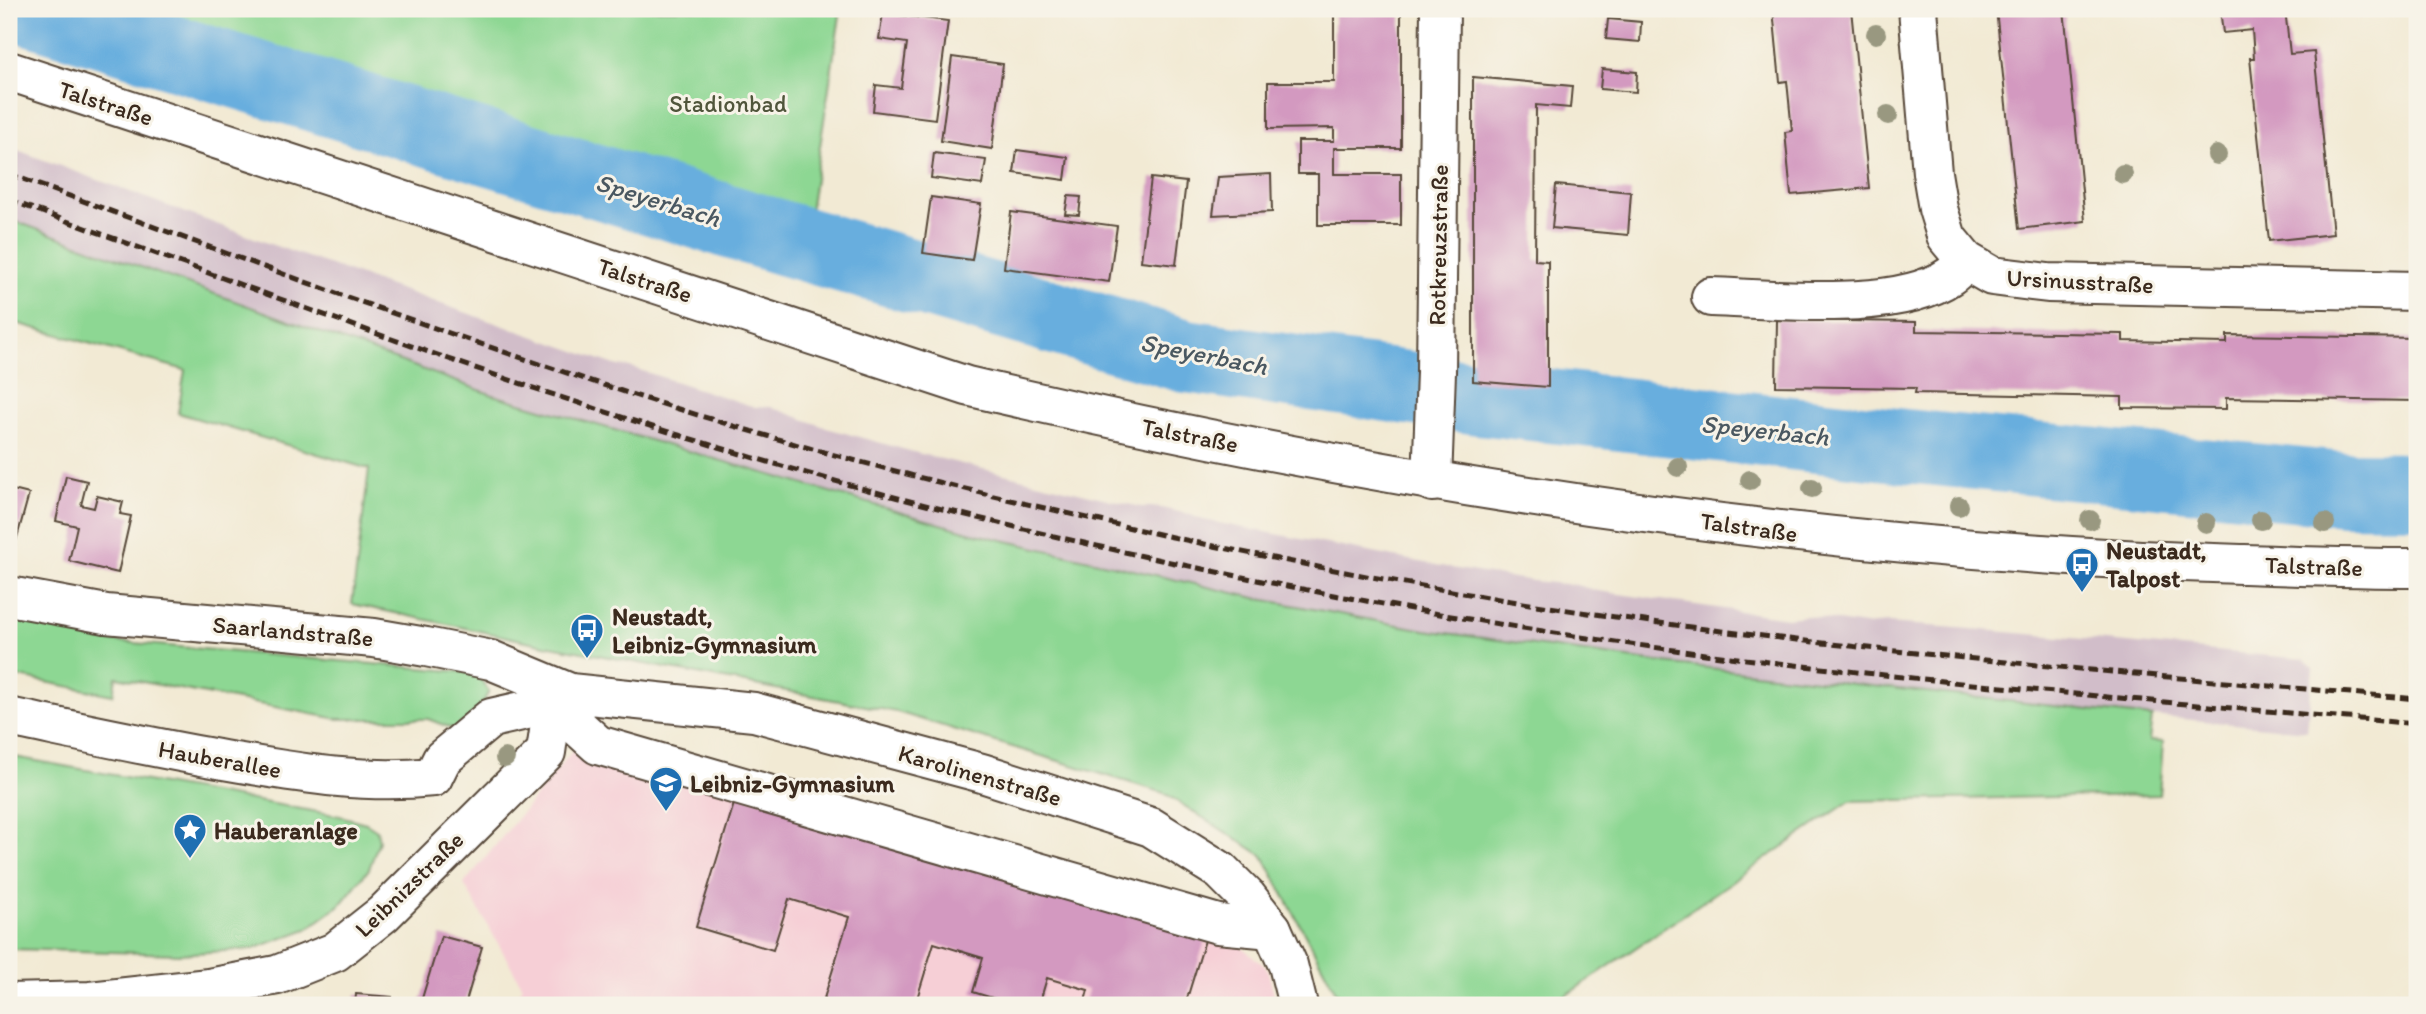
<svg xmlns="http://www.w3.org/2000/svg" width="2426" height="1014" viewBox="0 0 2426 1014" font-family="Itim,sans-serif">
<rect width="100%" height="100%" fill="#f7f3e8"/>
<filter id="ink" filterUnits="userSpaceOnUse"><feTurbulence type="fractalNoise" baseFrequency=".0143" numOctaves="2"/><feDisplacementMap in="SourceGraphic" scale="14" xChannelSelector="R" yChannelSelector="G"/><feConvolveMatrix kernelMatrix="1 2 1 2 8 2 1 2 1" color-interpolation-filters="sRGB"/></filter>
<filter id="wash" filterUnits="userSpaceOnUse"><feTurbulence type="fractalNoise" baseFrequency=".00686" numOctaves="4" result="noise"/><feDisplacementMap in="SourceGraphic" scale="28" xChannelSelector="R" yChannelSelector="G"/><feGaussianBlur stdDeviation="1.57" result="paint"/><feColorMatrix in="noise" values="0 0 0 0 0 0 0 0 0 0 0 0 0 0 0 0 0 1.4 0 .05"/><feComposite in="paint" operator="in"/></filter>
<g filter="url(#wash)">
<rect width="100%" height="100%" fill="#f2ead4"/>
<path fill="#f6cfd6" d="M579 743 1238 944 1267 968 1276 1002 1275 1005H508L523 987 464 884Z"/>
<path fill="#d1bdc9" d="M9 147 273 245 618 366 630 367 755 407H771L830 429 921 454 1140 507H1157L1188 514 1203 520 1451 568 1533 581 1576 585 1598 591 1787 618 1806 616 1864 625 1889 623 1983 630 2304 659 2313 668 2307 731 1986 700 1664 663 1425 630 1260 599 972 533 493 395 9 219Z"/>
<g fill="#8dd793" stroke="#648058" stroke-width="2">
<path d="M98 9H841L808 225Z"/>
<path d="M9 219 493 395 972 533 1260 599 1425 630 1664 663 2152 717 2149 741 2163 742 2159 795 1850 801 1552 1005H1343L1263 856 1164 793 897 712 545 645 352 604 369 469 178 413 185 370 9 321Z"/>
<path d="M9 617 111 641 476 673 489 691 478 712 454 729 428 719H338L116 677 113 695 9 675Z"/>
<path d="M9 756 340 816 366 823 377 830 379 841 369 869 340 905 307 929 253 949 179 954 9 949Z"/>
</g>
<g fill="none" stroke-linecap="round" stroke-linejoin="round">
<path stroke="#67aede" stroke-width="74" d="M32 9 786 239 1186 356 1478 398 1905 446 2343 489 2417 490"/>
</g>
<g id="blocks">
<g fill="#d399c0">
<path d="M1334 9H1401V148H1334V174H1401V225H1318V174H1298V141H1334V128L1268 129V82H1334Z"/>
<path d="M1773 9H1851L1869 188 1791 195 1785 132 1792 131 1787 81 1780 82Z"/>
<path d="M1996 9H2064L2085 221 2019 229Z"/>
<path d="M2220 9H2285L2290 54 2314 52 2333 234 2269 241 2250 58H2254L2252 30 2223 33Z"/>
<path d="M883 13 948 21 935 119 873 111 876 85 901 88 907 43 879 39Z"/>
<path d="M1608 19 1641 22 1640 42 1606 39Z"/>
<path d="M952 57 1003 64 992 149 941 141Z"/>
<path d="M1602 69 1637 72 1636 92 1600 89Z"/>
<path d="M1473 77 1572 86 1570 108 1536 105 1535 260 1548 261V387L1473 381Z"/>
<path d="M1017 150 1068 157 1065 180 1014 173Z"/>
<path d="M934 153 986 160 982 185 931 178Z"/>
<path d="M1271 174 1272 212 1213 215 1218 177Z"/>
<path d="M1151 178 1186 182 1176 265 1141 261Z"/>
<path d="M1556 185 1631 192 1628 235 1552 228Z"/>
<path d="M1068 196 1081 197 1079 215 1065 214Z"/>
<path d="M931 197 981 204 972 260 923 253Z"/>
<path d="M1011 212 1117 226 1109 282 1004 268Z"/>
<path d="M1777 320 1916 322V331L2123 334V341L2227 343V335L2417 338V401L2226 398V409L2122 408V397L1915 393 1916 388 1776 386Z"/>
<path d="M66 476 87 481 81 505 94 508 97 496 123 502 120 514 131 516 118 573 69 561 77 526 56 521Z"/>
<path d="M9 489 29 494 13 552 9 550Z"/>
<path d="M737 794 1206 937 1185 1005H1084L1088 990 1047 978 1039 1005H1015L973 992 983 958 934 943 915 1005H822L849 917 789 899 773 950 696 927Z"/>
<path d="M441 936 482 947 465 1005H420Z"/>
<path d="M356 994 392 997 391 1005H355Z"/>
</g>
</g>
</g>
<g filter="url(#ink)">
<use href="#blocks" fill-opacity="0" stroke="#564739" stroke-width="2"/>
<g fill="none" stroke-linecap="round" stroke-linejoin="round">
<defs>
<g id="minor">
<path d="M1918 9 1932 173 1938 209 1947 238 1966 261 1992 276 2048 283 2417 291"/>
<path d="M1711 297C1775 299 1897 313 1950 276 1956 272 1961 266 1966 261"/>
<path d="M1432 482 1436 372 1440 9"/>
<path d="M9 596 106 614 374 638 426 647 491 660 570 693 754 712 982 773 1151 827 1221 871 1247 897 1272 929 1288 965 1298 1005"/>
<path d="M553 704 598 745 1218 924 1272 929"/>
<path d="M9 717C86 733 163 750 241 763 305 774 368 784 433 777"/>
<path d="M433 777 442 759 491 718 553 704 570 693"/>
<path d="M9 1003 90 1001 209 988 277 975 335 952 383 914 546 752 553 704"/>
</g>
<path id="major" d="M9 71 967 386C1385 484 1811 551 2241 564 2300 566 2358 568 2417 568"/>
</defs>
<use href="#minor" stroke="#564739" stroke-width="42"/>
<use href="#major" stroke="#564739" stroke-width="42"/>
<use href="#minor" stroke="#fff" stroke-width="38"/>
<use href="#major" stroke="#fff" stroke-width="38"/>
<g stroke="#3b2a1e" stroke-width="5" stroke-dasharray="10 5" stroke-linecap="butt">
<path d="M9 174C274 270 538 371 809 448 897 472 986 495 1075 515 1244 555 1416 587 1588 613 1863 653 2141 674 2417 699"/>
<path d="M9 200C320 313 631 433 954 512 1163 564 1375 606 1588 638 1863 678 2141 700 2417 724"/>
</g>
</g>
<g fill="#999880">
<circle cx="1876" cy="34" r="10"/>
<circle cx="1888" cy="115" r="10"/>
<circle cx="2217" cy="155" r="10"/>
<circle cx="2123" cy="174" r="10"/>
<circle cx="1678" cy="467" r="10"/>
<circle cx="1750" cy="480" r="10"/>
<circle cx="1812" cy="488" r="10"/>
<circle cx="1959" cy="506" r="10"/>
<circle cx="2090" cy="520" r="10"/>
<circle cx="2261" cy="520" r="10"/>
<circle cx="2206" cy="523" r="10"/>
<circle cx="2325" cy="523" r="10"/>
<circle cx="505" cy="758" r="10"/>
</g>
</g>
<defs>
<symbol id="bus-pin" viewBox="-11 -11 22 30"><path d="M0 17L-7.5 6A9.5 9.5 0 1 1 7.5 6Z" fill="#1f6fb2" stroke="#f7f3e8"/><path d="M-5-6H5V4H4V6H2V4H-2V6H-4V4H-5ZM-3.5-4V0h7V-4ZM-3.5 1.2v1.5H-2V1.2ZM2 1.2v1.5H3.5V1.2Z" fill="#fff"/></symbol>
<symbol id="school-pin" viewBox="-11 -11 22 30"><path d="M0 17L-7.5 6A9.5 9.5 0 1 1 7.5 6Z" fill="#1f6fb2" stroke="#f7f3e8"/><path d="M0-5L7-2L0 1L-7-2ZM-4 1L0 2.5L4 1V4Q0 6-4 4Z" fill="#fff"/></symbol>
<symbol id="sight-pin" viewBox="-11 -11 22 30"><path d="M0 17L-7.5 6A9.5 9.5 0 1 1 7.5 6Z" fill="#1f6fb2" stroke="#f7f3e8"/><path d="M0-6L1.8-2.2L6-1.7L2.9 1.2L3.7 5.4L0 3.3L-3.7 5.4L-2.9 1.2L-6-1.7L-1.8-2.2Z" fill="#fff"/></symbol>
</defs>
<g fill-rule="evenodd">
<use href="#bus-pin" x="2063" y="545" width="38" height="52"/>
<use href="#bus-pin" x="568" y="611" width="38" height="52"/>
<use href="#school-pin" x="647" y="764" width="38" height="52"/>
<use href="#sight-pin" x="171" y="811" width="38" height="52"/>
</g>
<g text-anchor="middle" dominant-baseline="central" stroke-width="6" stroke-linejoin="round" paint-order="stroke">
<g font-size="24" fill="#3b2a1e" stroke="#f7f3e8">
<text transform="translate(106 103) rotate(18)">Talstraße</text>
<text transform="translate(1438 245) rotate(-89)">Rotkreuzstraße</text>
<text transform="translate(645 280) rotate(18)">Talstraße</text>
<text transform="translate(2080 281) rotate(3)">Ursinusstraße</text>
<text transform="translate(1190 435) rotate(11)">Talstraße</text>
<text transform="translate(1749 527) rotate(8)">Talstraße</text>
<text transform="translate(2314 566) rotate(2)">Talstraße</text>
<text transform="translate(293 631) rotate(5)">Saarlandstraße</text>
<text transform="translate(220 759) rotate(10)">Hauberallee</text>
<text transform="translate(980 775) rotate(16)">Karolinenstraße</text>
<text transform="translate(409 884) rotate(-44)">Leibnizstraße</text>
</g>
<g font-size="24" fill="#50553b" stroke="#f7f3e8">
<text x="728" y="103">Stadionbad</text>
</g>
<g font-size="24" font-weight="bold" fill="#3b2a1e" stroke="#f7f3e8" text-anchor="start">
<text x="2106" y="550">Neustadt,<tspan x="2106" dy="28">Talpost</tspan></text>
<text x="612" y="616">Neustadt,<tspan x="612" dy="28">Leibniz-Gymnasium</tspan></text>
<text x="690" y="783">Leibniz-Gymnasium</text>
<text x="214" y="830">Hauberanlage</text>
</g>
<g font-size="26" font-style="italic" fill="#4a5861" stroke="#f7f3e8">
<text transform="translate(658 200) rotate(17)">Speyerbach</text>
<text transform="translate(1204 354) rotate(11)">Speyerbach</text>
<text transform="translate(1765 430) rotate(6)">Speyerbach</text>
</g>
</g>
<rect width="2426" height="1014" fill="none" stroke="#f7f3e8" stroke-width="35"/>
</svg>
